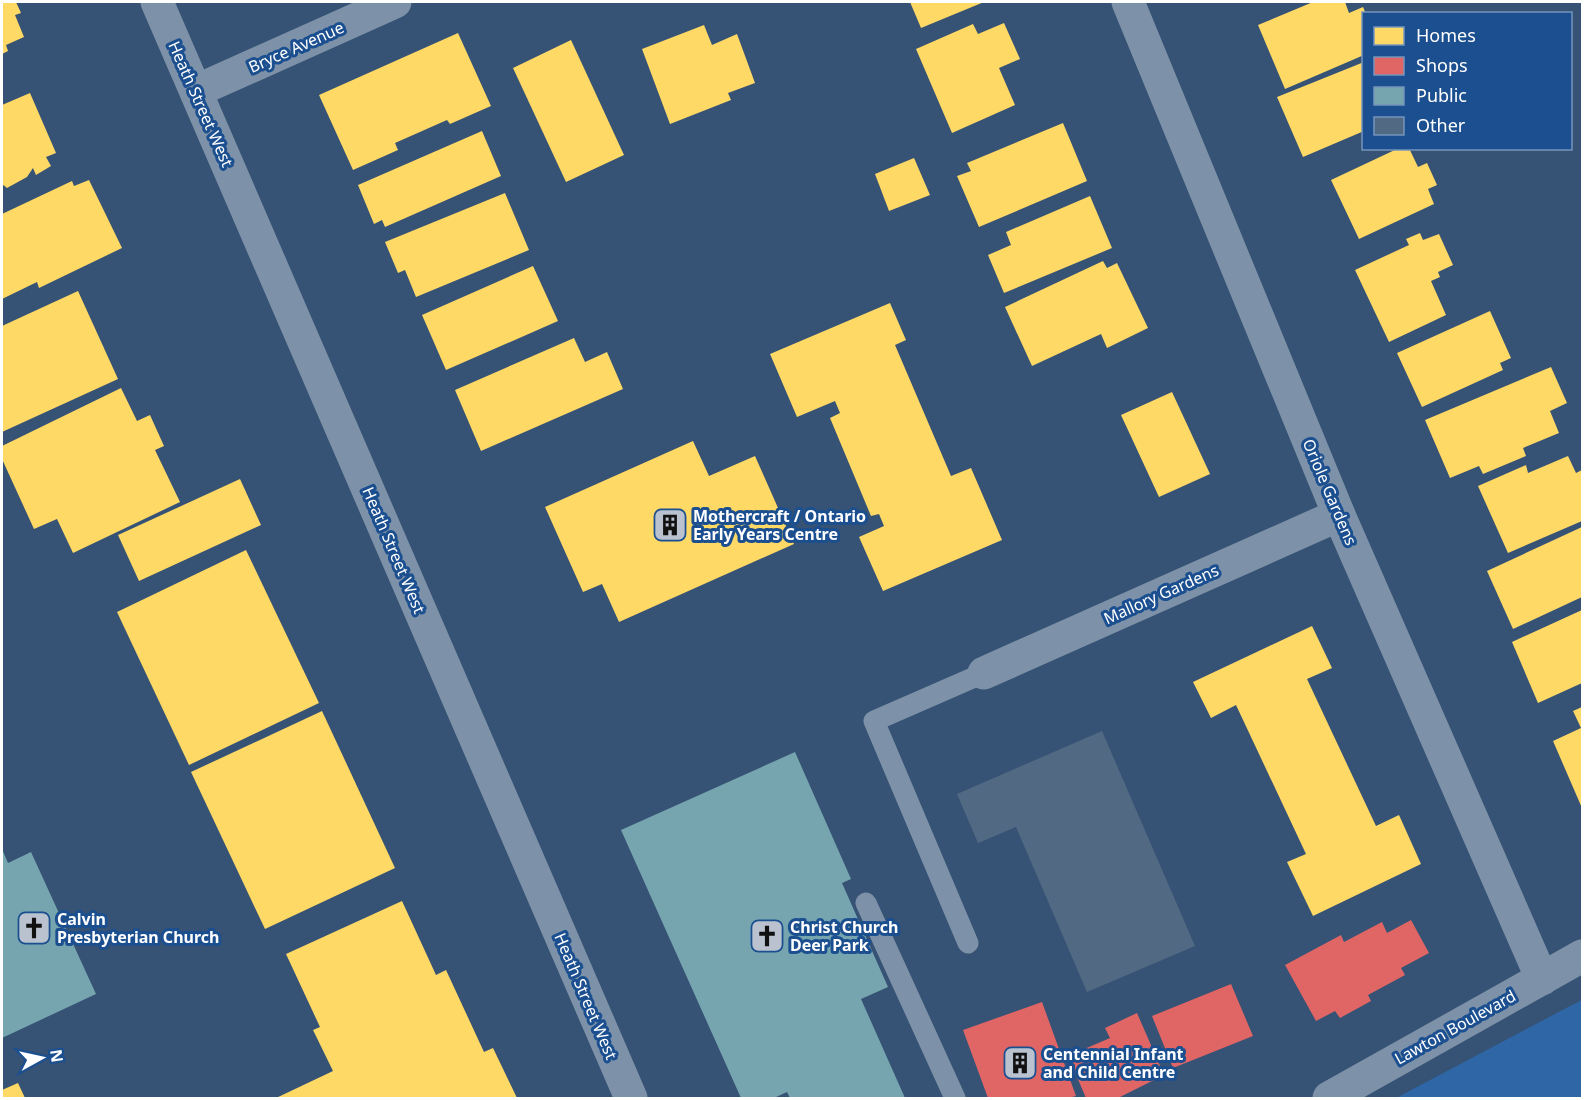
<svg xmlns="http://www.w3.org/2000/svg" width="1584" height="1100" viewBox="0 0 1584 1100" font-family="'Noto Sans',sans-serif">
<rect width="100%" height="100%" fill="#365274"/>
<path fill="#2f66a5" d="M1582 1000V1098H1396L1568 1007Z"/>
<g fill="#ffd966">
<path d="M2 2H16L21 13 15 15 24 37 6 45 8 51 2 54Z"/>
<path d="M910 2H984L921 28Z"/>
<path d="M1313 2H1345L1349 13 1363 7 1366 14H1364V55L1285 89 1258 25Z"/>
<path d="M1004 23 1020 59 999 68 1015 105 952 133 916 49 973 24 978 34Z"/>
<path d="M704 25 712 45 737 34 755 83 728 93 731 100 670 124 642 49Z"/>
<path d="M458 33 491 106 450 124 447 120 395 143 398 150 353 170 319 95Z"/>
<path d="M571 40 624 155 566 182 513 68Z"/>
<path d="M1364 62V131L1303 157 1277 97Z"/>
<path d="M30 93 56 153 46 157 51 166 36 175 33 168 27 177 7 188 2 184V105Z"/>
<path d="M1063 123 1087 181 979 227 957 176 971 171 967 163Z"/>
<path d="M482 131 501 176 385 227 382 220 374 224 358 185Z"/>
<path d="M1399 148H1409L1418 167 1427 163 1437 185 1428 189 1434 204 1359 239 1331 180Z"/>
<path d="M914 158 930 195 889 211 875 174Z"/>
<path d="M89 180 122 248 39 288 37 282 2 299V214L72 181 74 186Z"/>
<path d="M505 193 529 250 416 297 405 270 398 273 385 242Z"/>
<path d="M1090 196 1112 248 1004 293 988 255 1011 245 1006 232Z"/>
<path d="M1420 233 1423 240 1439 234 1453 265 1438 272 1440 277 1431 281 1446 315 1389 342 1355 270 1409 245 1406 239Z"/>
<path d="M1103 261 1107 268 1117 263 1148 328 1107 348 1101 334 1032 366 1005 307Z"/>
<path d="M533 266 558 321 446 370 422 315Z"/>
<path d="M78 291 118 379 2 432V326Z"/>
<path d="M890 303 906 340 895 345 951 476 971 468 1002 540 883 591 859 537 884 526 879 514 871 516 830 418 840 413 835 401 797 417 770 354Z"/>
<path d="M1490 311 1511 358 1500 363 1503 370 1422 407 1397 353Z"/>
<path d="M574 338 585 362 607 352 623 389 481 451 455 390Z"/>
<path d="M1551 367 1567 403 1550 411 1559 433 1523 448 1526 456 1483 474 1479 466 1450 478 1425 420Z"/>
<path d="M121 388 137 421 150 415 164 446 155 450 180 502 73 553 57 519 34 529 2 459V446Z"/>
<path d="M1172 392 1210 474 1159 497 1121 415Z"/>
<path d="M693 441 709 476 755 456 794 544 619 622 602 584 583 592 545 507Z"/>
<path d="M1568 456 1576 473 1582 470V521L1508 553 1478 486 1526 465 1528 473Z"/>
<path d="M240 479 261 525 139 581 118 535Z"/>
<path d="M1582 527V597L1513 629 1487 571Z"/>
<path d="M246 550 319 703 189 765 117 612Z"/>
<path d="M1582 610V683L1538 703 1512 642Z"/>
<path d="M1312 626 1332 668 1307 679 1376 826 1399 815 1421 864 1313 916 1287 862 1306 854 1236 705 1211 718 1193 682Z"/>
<path d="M1582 707V808L1553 741 1581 728 1573 711Z"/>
<path d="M322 711 395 868 265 929 191 772Z"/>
<path d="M402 901 436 975 446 970 484 1052 493 1048 517 1098H276L333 1071 313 1030 320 1027 286 954Z"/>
<path d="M18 1083 25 1098H2V1090Z"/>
</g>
<g fill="#e06666">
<path d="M1411 920 1429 953 1401 968 1405 975 1368 995 1371 1001 1340 1018 1335 1011 1316 1021 1285 965 1341 935 1344 942 1382 922 1387 933Z"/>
<path d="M1231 984 1253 1036 1173 1068 1152 1016Z"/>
<path d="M1042 1002 1076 1096 1068 1098H988L963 1030Z"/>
<path d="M1137 1013 1164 1075 1118 1098H1086L1068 1056 1110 1038 1105 1028Z"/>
</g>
<g fill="#76a5af">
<path d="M795 752 851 879 842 883 888 987 861 999 905 1098H790L787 1092 774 1098H741L621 830Z"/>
<path d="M2 849 8 863 31 852 96 994 2 1038Z"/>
</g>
<path fill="#526984" d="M1102 731 1195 946 1087 992 1016 827 978 843 957 794Z"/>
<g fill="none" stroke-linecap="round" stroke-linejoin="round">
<g stroke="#7d92a8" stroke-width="21">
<path d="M866 903 955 1098"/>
<path d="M968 943 874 721 984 673"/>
</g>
<g stroke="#7d92a8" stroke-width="33">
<path d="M157 2 631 1098"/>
<path d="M1128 2 1339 515 1542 979"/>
<path d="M196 91 395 2"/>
<path d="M984 673 1339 515"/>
<path d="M1329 1098 1582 956"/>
</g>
</g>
<defs>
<symbol id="building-square" viewBox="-11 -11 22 22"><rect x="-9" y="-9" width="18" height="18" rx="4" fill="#b9c2ce" stroke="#1b4f8f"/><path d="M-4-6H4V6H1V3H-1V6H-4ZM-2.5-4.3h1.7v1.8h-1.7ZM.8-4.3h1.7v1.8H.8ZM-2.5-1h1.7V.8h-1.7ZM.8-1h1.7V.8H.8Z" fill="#111"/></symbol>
<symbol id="church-square" viewBox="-11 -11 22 22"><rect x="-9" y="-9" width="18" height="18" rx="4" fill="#b9c2ce" stroke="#1b4f8f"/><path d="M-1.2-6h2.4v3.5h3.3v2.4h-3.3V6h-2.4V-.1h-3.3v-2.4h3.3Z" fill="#111"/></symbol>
</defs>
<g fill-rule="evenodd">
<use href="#building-square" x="651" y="506" width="38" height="38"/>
<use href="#church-square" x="15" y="909" width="38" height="38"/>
<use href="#church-square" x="748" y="917" width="38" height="38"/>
<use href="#building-square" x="1001" y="1044" width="38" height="38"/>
</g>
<g text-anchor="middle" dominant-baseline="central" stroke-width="6" stroke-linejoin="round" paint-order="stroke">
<g font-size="16" fill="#fff" stroke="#1b4f8f">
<text transform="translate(296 47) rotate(-24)">Bryce Avenue</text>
<text transform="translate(201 104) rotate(66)">Heath Street West</text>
<text transform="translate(1330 492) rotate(67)">Oriole Gardens</text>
<text transform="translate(394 550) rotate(67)">Heath Street West</text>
<text transform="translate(1161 594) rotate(-24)">Mallory Gardens</text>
<text transform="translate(586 996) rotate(67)">Heath Street West</text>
<text transform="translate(1455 1027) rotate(-29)">Lawton Boulevard</text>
</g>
<g font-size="16" font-weight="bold" fill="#fff" stroke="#1b4f8f" text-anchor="start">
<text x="693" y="516">Mothercraft / Ontario<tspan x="693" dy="18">Early Years Centre</tspan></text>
<text x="57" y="919">Calvin<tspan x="57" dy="18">Presbyterian Church</tspan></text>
<text x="790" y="927">Christ Church<tspan x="790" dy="18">Deer Park</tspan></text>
<text x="1043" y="1054">Centennial Infant<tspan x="1043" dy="18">and Child Centre</tspan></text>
</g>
</g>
<rect width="1584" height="1100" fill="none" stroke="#ffffff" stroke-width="6"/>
<rect x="1362" y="12" width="210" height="138" fill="#1b4f8f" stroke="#7695bc" stroke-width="1.5"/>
<rect x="1374" y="27" width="30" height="18" fill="#ffd966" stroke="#7695bc" stroke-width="1.5"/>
<text x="1416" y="42" font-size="18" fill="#ffffff">Homes</text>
<rect x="1374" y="57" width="30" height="18" fill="#e06666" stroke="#7695bc" stroke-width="1.5"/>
<text x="1416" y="72" font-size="18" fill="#ffffff">Shops</text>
<rect x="1374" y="87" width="30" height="18" fill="#76a5af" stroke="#7695bc" stroke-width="1.5"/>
<text x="1416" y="102" font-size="18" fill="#ffffff">Public</text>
<rect x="1374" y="117" width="30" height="18" fill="#526984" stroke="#7695bc" stroke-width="1.5"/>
<text x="1416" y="132" font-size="18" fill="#ffffff">Other</text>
<g transform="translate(42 1058) rotate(82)" stroke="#1b4f8f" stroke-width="4.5" paint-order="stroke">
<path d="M0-4.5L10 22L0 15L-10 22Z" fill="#ffffff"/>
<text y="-9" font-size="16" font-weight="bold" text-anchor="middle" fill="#ffffff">N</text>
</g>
</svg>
